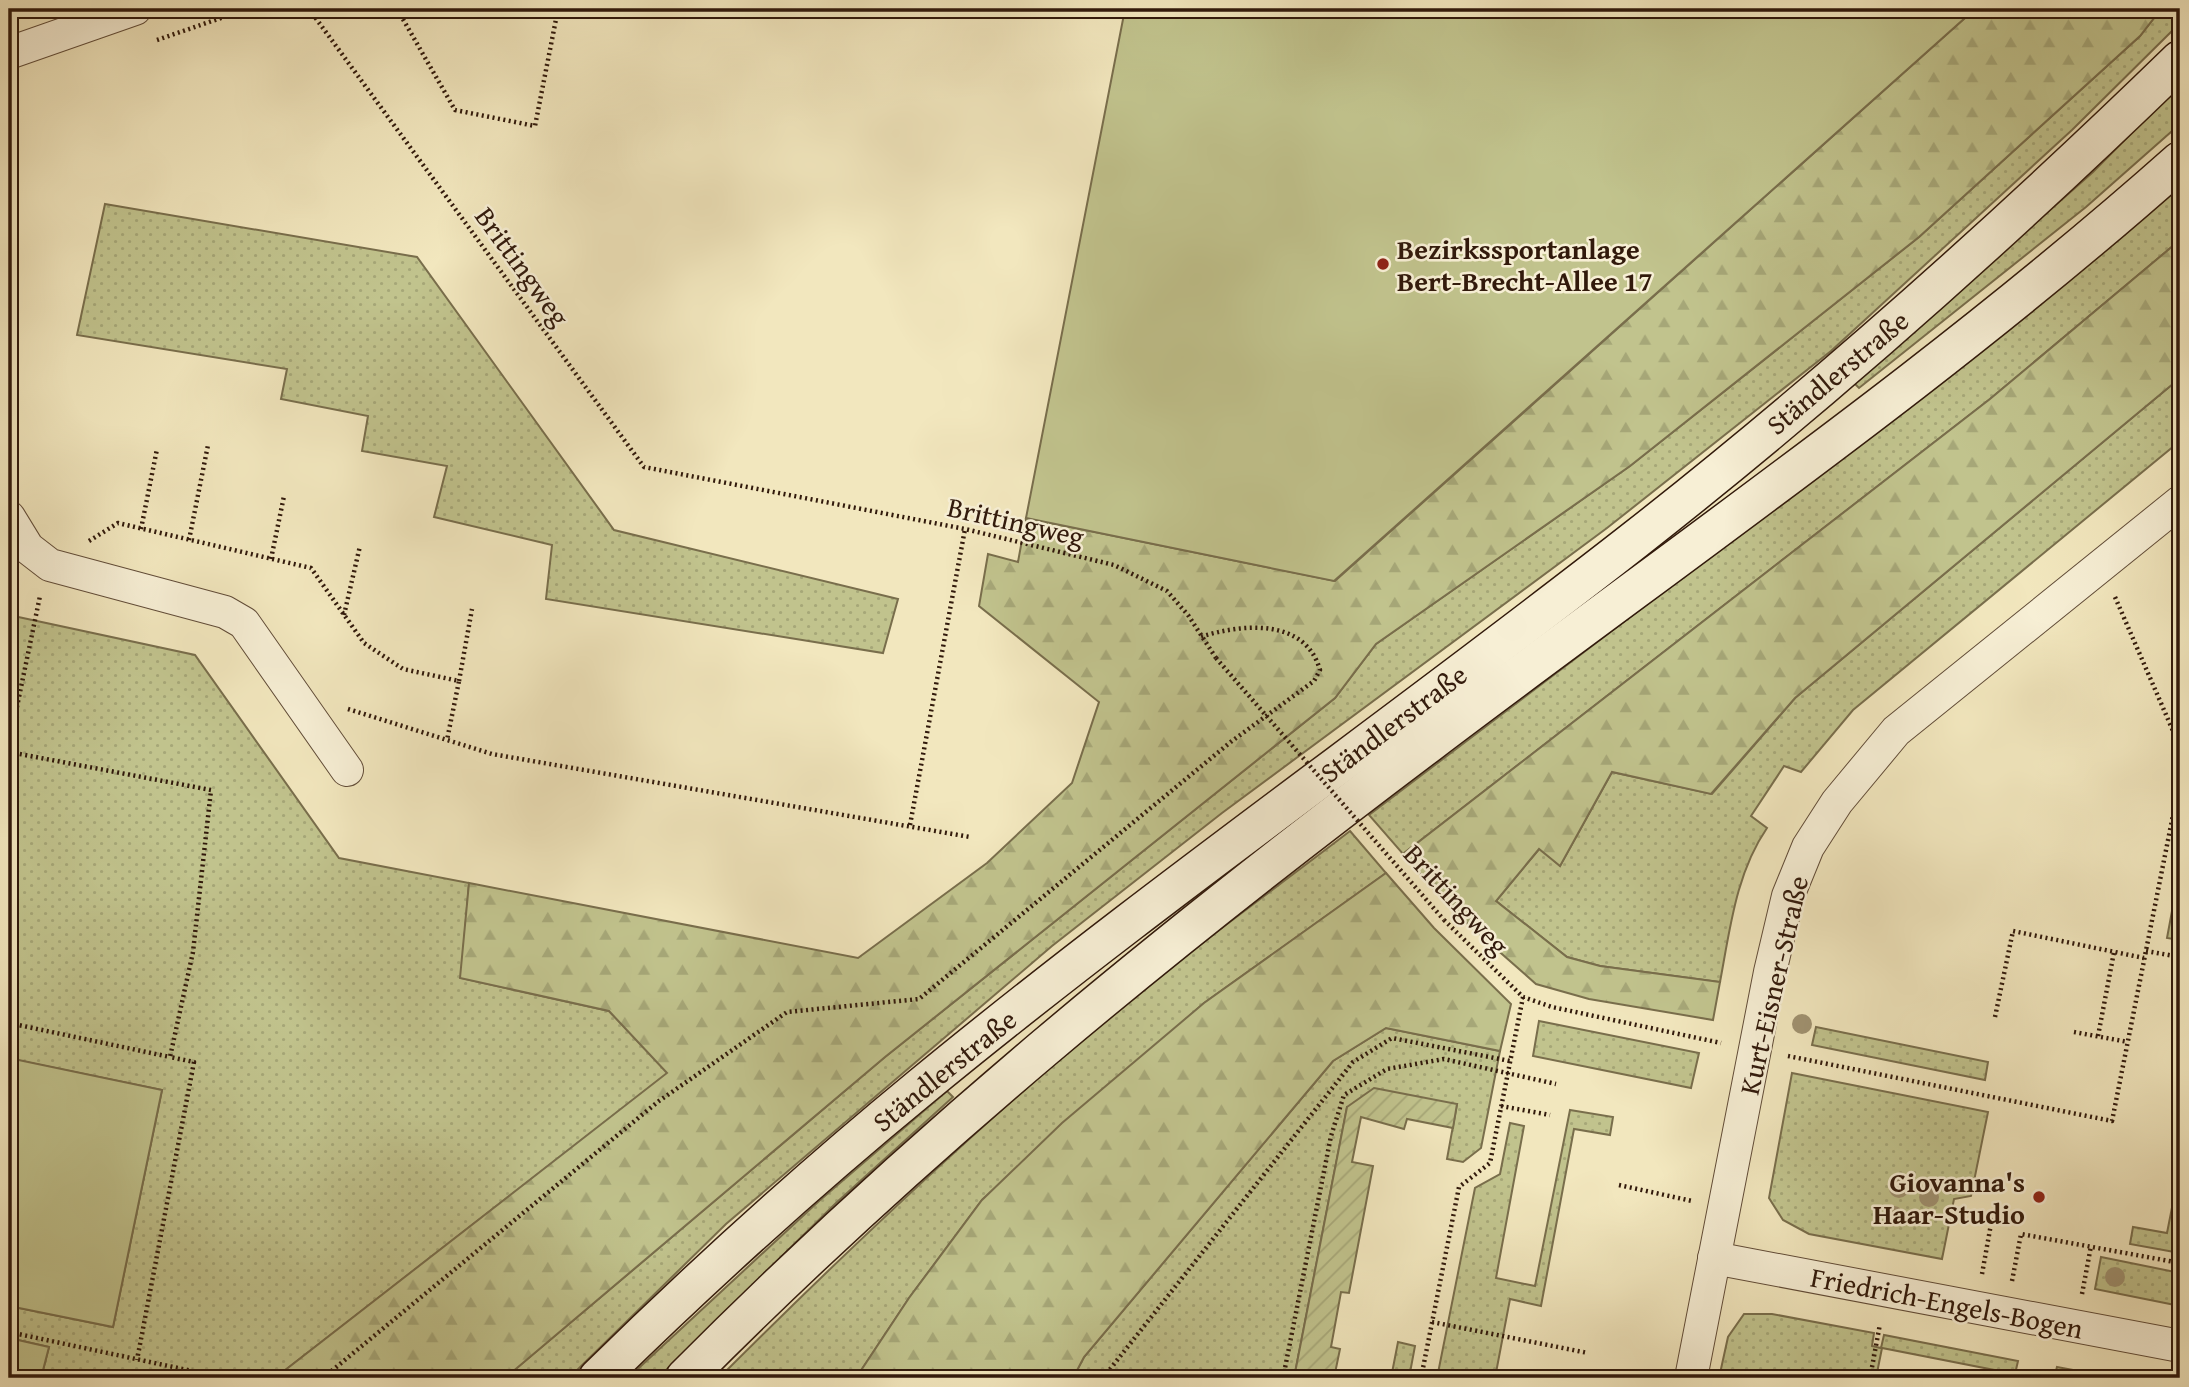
<svg xmlns="http://www.w3.org/2000/svg" width="2189" height="1387" viewBox="0 0 2189 1387" font-family="'Gentium Book Plus',serif">
<defs>
<pattern id="grass-dots" width="8" height="8" patternUnits="userSpaceOnUse" patternTransform="scale(1.75)"><rect width="8" height="8" fill="#c1c38d"/><path d="M2 2h.1M6 6h.1" fill="none" stroke="#a6a778" stroke-width="1.8" stroke-linecap="round"/></pattern>
<pattern id="forest-firs" width="22" height="20" patternUnits="userSpaceOnUse" patternTransform="scale(1.75)"><rect width="22" height="20" fill="#c1c38d"/><path d="M5 1l3.5 6h-7zM16 11l3.5 6h-7z" fill="#a6a778"/></pattern>
<pattern id="garden-furrows" width="10" height="10" patternUnits="userSpaceOnUse" patternTransform="scale(1.75)"><rect width="10" height="10" fill="#c1c38d"/><path d="M-1 1l2-2M0 10L10 0M9 11l2-2" fill="none" stroke="#a6a778"/></pattern>
</defs>
<rect width="100%" height="100%" fill="#f2e7be"/>
<filter id="stains"><feTurbulence type="fractalNoise" baseFrequency=".00286" numOctaves="4"/><feColorMatrix values="0 0 0 0 .2 0 0 0 0 .09 0 0 0 0 .02 0 0 0 .5 -.17"/></filter>
<radialGradient id="worn" r=".72"><stop offset=".6" stop-color="#630" stop-opacity="0"/><stop offset="1" stop-color="#630" stop-opacity=".3"/></radialGradient>
<g fill="url(#grass-dots)" stroke="#796e4c" stroke-width="2">
<path d="M2161 9H2180V23L2072 130 1831 351 1607 528 1222 813 1052 946 726 1224 569 1378H505L885 1057 1335 698 1376 644 1630 466 1919 237 2140 36Z"/>
<path d="M2180 84V124L2086 207 1859 388 1854 383 2093 172Z"/>
<path d="M2180 182V240L1990 399 1403 854 1369 815 1679 580Z"/>
<path d="M105 204 417 257 614 530 898 599 883 653 546 599 552 545 434 517 447 466 362 451 368 416 281 399 287 369 77 335Z"/>
<path d="M2180 378V441L1853 710 1801 772 1784 766 1751 816 1767 828C1736 873 1730 929 1720 982L1600 966 1567 957 1496 901 1540 848 1560 866 1612 772 1712 794 1795 698Z"/>
<path d="M9 615 195 655 339 858 469 883 461 978 609 1011 668 1073 275 1378H41L49 1347 9 1338V1306L113 1327 162 1090 11 1059 9 1068Z"/>
<path d="M1350 831 1386 873 1204 1003 982 1200 909 1298 856 1378H719C850 1247 985 1120 1127 1002 1199 943 1276 888 1350 831Z"/>
<path d="M2180 868V940L2167 938Z"/>
<path d="M1539 1021 1699 1053 1691 1088 1533 1056Z"/>
<path d="M1816 1027 1988 1062 1985 1080 1812 1045Z"/>
<path d="M1386 1028 1500 1051 1481 1148 1463 1162 1447 1159 1457 1104 1347 1107 1294 1378H1073L1084 1357 1333 1061Z"/>
<path d="M1792 1073 1988 1112 1971 1196 1954 1199 1942 1259 1809 1234 1783 1220 1769 1198Z"/>
<path d="M947 1091 953 1097 836 1203 658 1378H628L819 1201Z"/>
<path d="M1570 1110 1613 1117 1610 1135 1574 1129 1541 1306 1510 1299 1495 1378H1437L1475 1188 1500 1174 1510 1123 1524 1126 1496 1278 1535 1286Z"/>
<path d="M2178 1164H2180V1253L2130 1244 2133 1227 2167 1233 2179 1172Z"/>
<path d="M2101 1257 2180 1273V1306L2095 1289Z"/>
<path d="M1744 1314H1772L1874 1333 1872 1346 1881 1348 1884 1335 2018 1361 2015 1374 1882 1348 1876 1378H1719L1728 1337Z"/>
<path d="M1398 1342 1415 1346 1409 1378H1391Z"/>
<path d="M2057 1367 2116 1378H2054Z"/>
</g>
<g fill="url(#forest-firs)" stroke="#796e4c" stroke-width="2">
<path d="M1975 9H2161L2140 36 1919 237 1630 466 1376 644 1335 698 885 1057 505 1378H275L667 1073 609 1011 460 978 469 883 858 958 987 863 1072 783 1099 702 979 606 988 554 1018 562 1026 518 1335 581Z"/>
<path d="M2180 240V378L1795 698 1711 794 1612 772 1560 866 1539 849 1496 901 1567 957 1600 966 1720 982 1713 1020 1589 999 1536 984 1453 911 1403 854 1990 399Z"/>
<path d="M1386 873 1434 928 1511 1004 1500 1051 1386 1028 1333 1061 1084 1357 1073 1378H856L909 1298 982 1200 1062 1123 1204 1003Z"/>
</g>
<path fill="url(#garden-furrows)" stroke="#796e4c" stroke-width="2" d="M1374 1088 1457 1104 1453 1128 1407 1119 1404 1129 1361 1117 1352 1162 1373 1166 1349 1293 1341 1292 1331 1347 1340 1349 1334 1378H1294L1347 1107Z"/>
<g fill="#c1c38d" stroke="#796e4c" stroke-width="2">
<path d="M1125 9H1975L1334 581 1026 518Z"/>
<path d="M9 1058 162 1090 113 1327 9 1306Z"/>
<path d="M9 1338 49 1347 41 1378H9Z"/>
</g>
<g fill="none" stroke-linecap="round" stroke-linejoin="round">
<defs>
<g id="street">
<path d="M9 53 135 9"/>
<path d="M9 517 28 548 50 565 225 612 244 623 347 770"/>
<path d="M1714 1258 2180 1346"/>
<path d="M1691 1378 1770 972 1788 896 1808 847 1837 802 1896 731 2180 502"/>
</g>
<g id="secondary">
<path d="M598 1378C701 1277 809 1179 921 1087 1153 896 1400 724 1636 539 1826 390 2007 228 2180 60"/>
<path d="M685 1378C918 1143 1166 941 1429 743 1681 552 1944 371 2180 161"/>
</g>
</defs>
<use href="#street" stroke="#614c38" stroke-width="34"/>
<use href="#secondary" stroke="#31190b" stroke-width="41"/>
<g stroke="#31190b" stroke-width="4.5" stroke-dasharray="2 3.5" stroke-linecap="butt">
<path d="M309 9 644 467 965 529 1114 565 1167 591 1188 615 1216 658"/>
<path d="M401 9 400 14 455 110 535 126 558 9"/>
<path d="M536 9 557 13"/>
<path d="M157 40 247 9"/>
<path d="M141 529 157 449"/>
<path d="M189 540 208 445"/>
<path d="M89 541 118 523 311 568 364 643 403 669 459 681 447 740"/>
<path d="M271 559 284 496"/>
<path d="M2115 597 2180 747"/>
<path d="M344 615 360 546"/>
<path d="M459 681 472 609"/>
<path d="M348 709 492 754 970 837"/>
<path d="M9 745 40 596"/>
<path d="M9 752 211 790 193 952 170 1057 194 1062 137 1360"/>
<path d="M2173 818 2180 820"/>
<path d="M910 825 965 529"/>
<path d="M1444 920 1523 997 1552 1007 1721 1043"/>
<path d="M2146 951 2180 957"/>
<path d="M1995 1017 2013 931 2144 958"/>
<path d="M9 1023 170 1057"/>
<path d="M2074 1032 2128 1042"/>
<path d="M2098 1036 2114 952"/>
<path d="M1788 1056 2112 1121 2180 780"/>
<path d="M1501 1106 1550 1115"/>
<path d="M1619 1185 1692 1201"/>
<path d="M1982 1274 1993 1213"/>
<path d="M2012 1281 2021 1234 2180 1263"/>
<path d="M2082 1294 2091 1246"/>
<path d="M1432 1322 1588 1353"/>
<path d="M9 1332 225 1378"/>
<path d="M323 1378 659 1101 787 1012 919 999 1232 741 1314 681 1320 670C1305 617 1241 624 1200 637"/>
<path d="M1103 1378 1353 1062 1392 1038 1510 1061"/>
<path d="M1283 1378 1331 1136 1344 1095 1387 1069 1444 1059 1556 1084"/>
<path d="M1421 1378 1459 1187 1490 1163 1523 997"/>
<path d="M1870 1378 1880 1324"/>
</g>
<use href="#street" stroke="#f7efd5" stroke-width="32"/>
<use href="#secondary" stroke="#f7efd5" stroke-width="38"/>
<path stroke="#31190b" stroke-width="4.5" stroke-dasharray="2 3.5" stroke-linecap="butt" d="M1216 658 1444 920"/>
</g>
<g fill="#a09271">
<circle cx="1802" cy="1024" r="10"/>
<circle cx="1899" cy="1188" r="10"/>
<circle cx="1929" cy="1197" r="10"/>
<circle cx="1894" cy="1216" r="10"/>
<circle cx="2115" cy="1277" r="10"/>
</g>
<g fill="#8f2418" stroke="#f7efd5" stroke-width="2.5">
<circle cx="1383" cy="264" r="7"/>
<circle cx="2039" cy="1197" r="7"/>
</g>
<g text-anchor="middle" dominant-baseline="central" stroke-width="5" stroke-linejoin="round" paint-order="stroke">
<g font-size="28" font-weight="bold" fill="#31190b" stroke="#f7efd5" text-anchor="start">
<text x="1397" y="248">Bezirkssportanlage<tspan x="1397" dy="32">Bert-Brecht-Allee 17</tspan></text>
<text x="2025" y="1181" text-anchor="end">Giovanna's<tspan x="2025" dy="32">Haar-Studio</tspan></text>
</g>
<g font-size="28" fill="#31190b" stroke="#f7efd5">
<text transform="translate(523 266) rotate(54)">Brittingweg</text>
<text transform="translate(1837 372) rotate(-40)">Ständlerstraße</text>
<text transform="translate(1016 521) rotate(13)">Brittingweg</text>
<text transform="translate(1393 723) rotate(-37)">Ständlerstraße</text>
<text transform="translate(1457 899) rotate(47)">Brittingweg</text>
<text transform="translate(1773 985) rotate(-77)">Kurt-Eisner-Straße</text>
<text transform="translate(944 1070) rotate(-39)">Ständlerstraße</text>
<text transform="translate(1947 1302) rotate(11)">Friedrich-Engels-Bogen</text>
</g>
</g>
<rect width="2189" height="1387" fill="none" stroke="#f2e7be" stroke-width="35"/>
<rect x="10" y="10" width="2168" height="1366" fill="none" stroke="#31190b" stroke-width="3.5"/>
<rect x="18" y="18" width="2154" height="1352" fill="none" stroke="#31190b" stroke-width="2"/>
<rect width="100%" height="100%" filter="url(#stains)"/>
<rect width="100%" height="100%" fill="url(#worn)"/>
</svg>
